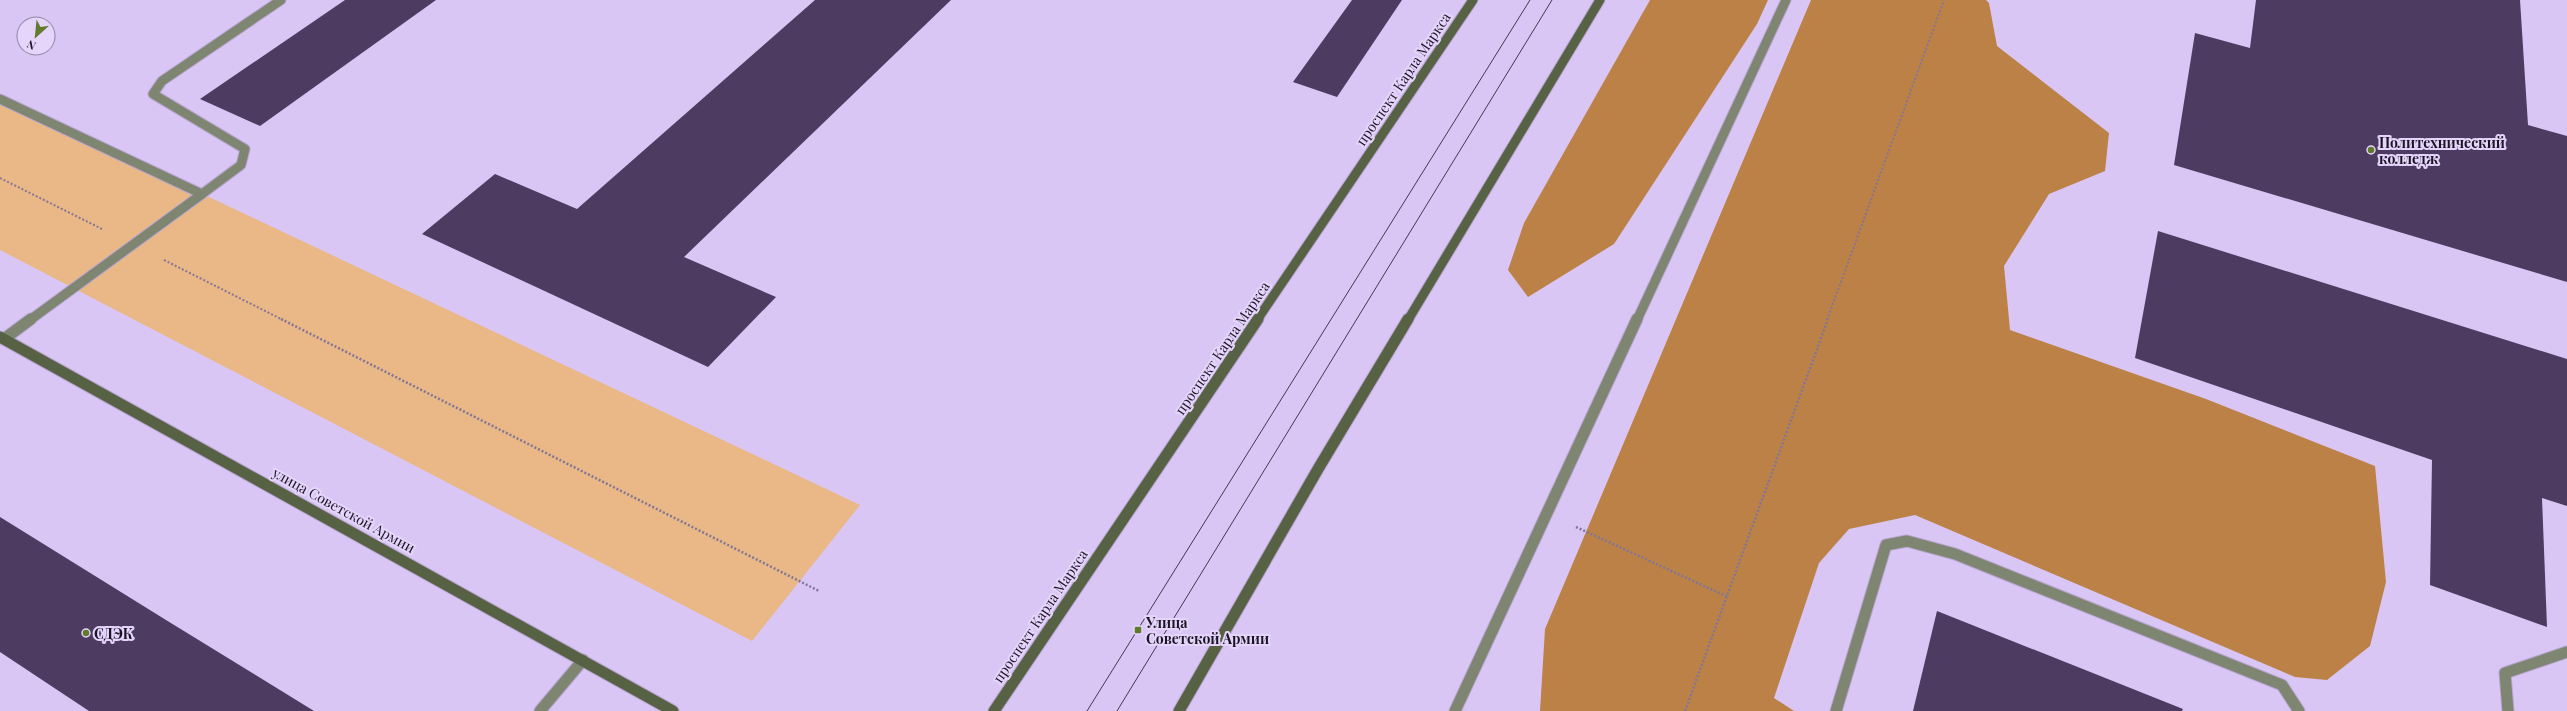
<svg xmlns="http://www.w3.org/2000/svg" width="2567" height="711" viewBox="0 0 2567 711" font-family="'Playfair Display',serif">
<rect width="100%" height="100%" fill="#d9c6f5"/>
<path fill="#eab787" d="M0 98 860 505 752 641 0 250Z"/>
<g fill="#bc8146">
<path d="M1650 0H1768L1757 24 1614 244 1528 297 1508 270 1524 223Z"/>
<path d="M1811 0H1986L1989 3 1997 46 2109 133 2105 171 2049 194 2004 266 2010 330 2206 399 2375 466 2386 582 2370 646 2327 680 2295 677 1915 515 1849 529 1819 563 1774 698 1794 711H1540L1545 629Z"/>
</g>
<g fill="#4d3b62">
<path d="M345 0H436L260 126 200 99Z"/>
<path d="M815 0H951L684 257 776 297 708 367 422 234 495 174 577 209Z"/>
<path d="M1352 0H1402L1337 97 1293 82Z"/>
<path d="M2256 0H2520L2528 125 2567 136V282L2174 165 2195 33 2250 48Z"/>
<path d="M2158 231 2567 359V506L2542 498 2547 627 2430 585 2432 460 2135 358Z"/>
<path d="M0 517 166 620 314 711H89L0 652Z"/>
<path d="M1937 611 2183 709 2182 711H1913Z"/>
</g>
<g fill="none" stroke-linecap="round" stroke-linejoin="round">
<defs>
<g id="service-far1">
<path d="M0 99 202 194 30 320"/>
<path d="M202 194 241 165 245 149 153 94 162 81 281 0"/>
<path d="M1637 320 1786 0"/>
</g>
<g id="service">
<path d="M4 339 31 319"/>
<path d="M540 711 583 660"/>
<path d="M1455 711 1637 319"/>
<path d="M1836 711 1886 545 1907 541 1955 554 2282 685 2299 711"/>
<path d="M2508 711 2505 673 2567 652"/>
</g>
<g id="secondary-far1">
<path d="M1257 320 1473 0"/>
<path d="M1408 320 1600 0"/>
</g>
<g id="secondary">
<path d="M0 337 673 711"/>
<path d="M994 711 1258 319"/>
<path d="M1179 711 1318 469 1408 319"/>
</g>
</defs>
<use href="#service-far1" stroke="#b7a6d0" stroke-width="11"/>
<use href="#service" stroke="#b7a6d0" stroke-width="13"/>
<use href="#secondary-far1" stroke="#b7a6d0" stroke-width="11"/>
<use href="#secondary" stroke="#b7a6d0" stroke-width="13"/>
<g stroke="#837597" stroke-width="2" stroke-dasharray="2 2" stroke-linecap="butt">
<path d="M0 178 102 229"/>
<path d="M164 260 283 320"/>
<path d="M1827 320 1944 0"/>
</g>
<g stroke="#837597" stroke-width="2.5" stroke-dasharray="2 2" stroke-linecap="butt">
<path d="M281 319 819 591"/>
<path d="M1576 527 1728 597"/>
<path d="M1685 711 1828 319"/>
</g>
<use href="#service-far1" stroke="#7e8571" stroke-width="9"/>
<use href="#service" stroke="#7e8571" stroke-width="11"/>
<use href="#secondary-far1" stroke="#576144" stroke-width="9"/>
<use href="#secondary" stroke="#576144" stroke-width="11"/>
<g stroke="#433950" stroke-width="1">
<path d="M1087 711 1530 0"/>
<path d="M1117 711 1552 0"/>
</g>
</g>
<g fill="#627a2b" stroke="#e5d5fb" stroke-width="1.5">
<circle cx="2371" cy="150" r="4"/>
<rect x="1134" y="626" width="8" height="8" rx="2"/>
<circle cx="86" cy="633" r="4"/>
</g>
<g text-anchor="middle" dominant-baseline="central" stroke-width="4" stroke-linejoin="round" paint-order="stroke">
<g font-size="14" fill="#1b1425" stroke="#e5d5fb">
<text transform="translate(1403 79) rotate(-56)">проспект Карла Маркса</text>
<text transform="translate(1222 348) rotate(-56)">проспект Карла Маркса</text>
<text transform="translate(344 510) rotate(29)">улица Советской Армии</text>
<text transform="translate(1040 616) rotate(-56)">проспект Карла Маркса</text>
</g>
<g font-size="14" font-weight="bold" fill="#1b1425" stroke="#e5d5fb" text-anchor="start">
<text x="2379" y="142">Политехнический<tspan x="2379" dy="16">колледж</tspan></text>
<text x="1146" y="622">Улица<tspan x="1146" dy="16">Советской Армии</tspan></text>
<text x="94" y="633">СДЭК</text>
</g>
</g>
<g transform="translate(36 36) rotate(207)"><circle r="19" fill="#e5d5fb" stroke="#9488a5"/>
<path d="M0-3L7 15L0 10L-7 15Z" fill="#627a2b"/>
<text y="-6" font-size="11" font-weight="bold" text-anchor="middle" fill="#1b1425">N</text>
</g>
</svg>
